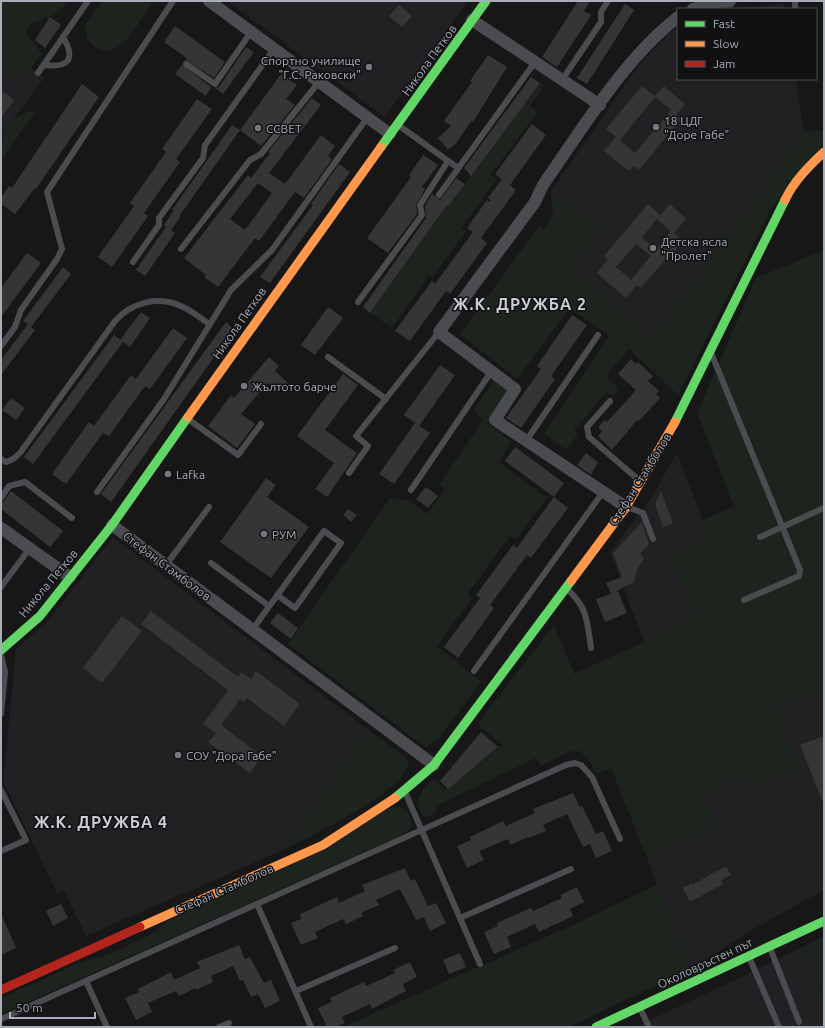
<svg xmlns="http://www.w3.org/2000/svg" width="825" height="1028" viewBox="0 0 825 1028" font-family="Ubuntu,sans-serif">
<rect width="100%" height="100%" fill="#171717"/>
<g fill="#212123">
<path d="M227 1H468L385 117Z"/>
<path d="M784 4V9H734Z"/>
<path d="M678 27V79H796L804 132 652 338 571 267 603 230 551 191 639 65 668 34Z"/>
<path d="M1 47 44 78 1 136Z"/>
<path d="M677 453 709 537 671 554 695 618 644 642 610 552 648 503Z"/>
<path d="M113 537 368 729 281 851 86 936 64 890 57 893 3 781 16 649 48 621Z"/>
<path d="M821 688 824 696V890L757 927 689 970 647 858 717 826 705 794 740 776 746 789 776 707Z"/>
<path d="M803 947 824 999V1027H636Z"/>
</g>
<g fill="#1d241e">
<path d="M1 1H70L56 14 32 23 26 32 42 54 25 74 19 78 1 70Z"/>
<path d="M102 1H152L151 6C135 27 114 72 87 39L85 25Z"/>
<path d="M540 83 544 86 530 106 538 112 491 174 497 179 461 228 466 231 433 277 429 275 392 328 370 313 439 216 440 200 448 206Z"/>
<path d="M26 112H35L1 161C1 135 1 125 26 112Z"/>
<path d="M824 130V143L770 211 678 395 629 349 606 376 619 389 614 396 607 392 574 430 578 434 566 450 544 434 609 336 570 308 517 379 460 334 539 226 544 229 553 215 551 191 603 230 571 267 652 338 804 132Z"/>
<path d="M824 250V696L821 689 776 707 800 768 746 789 740 776 705 794 717 826 647 858 611 768 597 774 588 759 580 751H572L541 766 536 758 437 806V812L424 818C413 800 419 793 433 779L445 790 502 745 477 724 554 625 574 674 695 618 670 554 709 537 702 520 734 507 697 413 756 278Z"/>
<path d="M494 381 507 391 487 423 512 442 499 462 547 498 516 539 510 536 468 593 472 598 437 646 481 682 437 740 425 747 288 644 390 498 409 501 427 514 445 489 439 485 483 420 473 410Z"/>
<path d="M368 729 405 757 409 764C402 793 309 837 281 851Z"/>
<path d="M393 807H402C410 813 412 818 411 828L402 835 1 1014V998L83 961 107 955 150 935 169 921Z"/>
<path d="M658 884 689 970 569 1027H343L584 920Z"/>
<path d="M824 936V999L803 947Z"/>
</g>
<g fill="#353536" fill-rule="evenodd">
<path d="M578 1H590L584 11 591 15 557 67 542 57Z"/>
<path d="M625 4 634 10 587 84 577 78Z"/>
<path d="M399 5 412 16 402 27 389 16Z"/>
<path d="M50 17 61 25 45 48 35 40Z"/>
<path d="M175 26 225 62 214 78 186 60 187 58 164 42Z"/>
<path d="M246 47 254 52 223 94 215 88 219 87Z"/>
<path d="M488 55 507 67 473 122 471 121 457 142 448 150 438 138 451 126 444 121 472 82 470 81Z"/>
<path d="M182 65 211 87 206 96 175 74Z"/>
<path d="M281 74 297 85 286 99 295 105 261 146 240 130Z"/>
<path d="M531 77 540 83 471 176 464 168Z"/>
<path d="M82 84 99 97 36 189 35 188 15 214 1 204V198L9 186 12 188Z"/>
<path d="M642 86 655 96 664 86 685 104 676 115 681 119 639 170 634 166 629 171 604 151 616 137 635 153 671 110 655 97 620 140 606 129Z"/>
<path d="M1 90 14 100 1 118Z"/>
<path d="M312 98 321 105 269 173 285 184 321 135 335 146 328 156 332 159 304 198 295 192 259 241 255 238 218 287 204 277 206 275 184 258 248 175 251 178 270 153 268 152ZM258 183 272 193 245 230 230 219Z"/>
<path d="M197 99 212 109 176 159 180 162 144 213 148 216 112 267 98 257 134 206 130 203 166 152 162 149Z"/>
<path d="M532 124 546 135 510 185 516 190 481 238 487 243 450 294 446 291 410 341 395 331 432 281 435 284 473 232 467 228 487 200 490 202 491 201 488 198 502 179 495 174Z"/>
<path d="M232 125 240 130 180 215 181 216 171 230 175 233 145 276 136 270 166 227 164 225 174 210H172Z"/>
<path d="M423 155 438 165 422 187 425 189 416 205 417 214 388 253 367 238 411 177 409 175Z"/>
<path d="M339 164 350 172 270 283 260 277 313 205 311 204Z"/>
<path d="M456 178 465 184 448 206 447 205 370 313 363 307 426 218 425 206 432 194 440 200Z"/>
<path d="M648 204 660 215 642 237 656 249 671 231 657 219 670 204 686 219 674 233 683 241 666 261 665 260 641 288 637 285 626 298 597 273 608 259 604 256ZM636 244 651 256 631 280 616 267Z"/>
<path d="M27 253 41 263 1 317V288Z"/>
<path d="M63 267 71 274 31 327 28 325 35 330 1 375V360L28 324 23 321Z"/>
<path d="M328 307 343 318 315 355 301 345Z"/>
<path d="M141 312 150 318 130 347 120 340Z"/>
<path d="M572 315 587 325 551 376 555 379 521 428 506 418 541 369 537 366Z"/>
<path d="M226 322 234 329 111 502 101 494Z"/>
<path d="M173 328 187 338 150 389 145 386 109 436 103 433 66 484 52 474 89 422 94 426 131 375 136 379Z"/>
<path d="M114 335 123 342 33 464 24 457Z"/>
<path d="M269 357 279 366 275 371 288 383 279 393 268 383 241 414 255 424 237 448 208 426 231 395 234 398Z"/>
<path d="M631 359 636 364 638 362 653 376 648 381 659 391 656 394 660 398 638 422 637 420 612 450 598 436 602 431 598 427 605 420 607 422 636 390 618 374Z"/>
<path d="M440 365 455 375 419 426 404 415Z"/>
<path d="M343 374 358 385 325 430 357 453 327 497 315 489 334 463 297 436Z"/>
<path d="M11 398 25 408 16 420 2 410Z"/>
<path d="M415 423 430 433 394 484 379 474Z"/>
<path d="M515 447 564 483 554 497 505 461Z"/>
<path d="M586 453 598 462 591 475 577 465Z"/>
<path d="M266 478 276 485 267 497 309 527 271 578 220 542Z"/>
<path d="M426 487 438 496 428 508 416 499Z"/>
<path d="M11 491 63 531 50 547 1 509V502L4 501Z"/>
<path d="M661 491 673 523 663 527 655 504Z"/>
<path d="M554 497 568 508 531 558 527 555 490 605 494 608 458 658 444 647 480 598 476 595 513 545 517 548Z"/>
<path d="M348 509 357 515 351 522 343 515Z"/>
<path d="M642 522 649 544 640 554 644 559 638 567 634 582 613 593 618 591 627 613 605 622 596 599 611 594 606 583 622 577 613 553Z"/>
<path d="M151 611 238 677 241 672 251 679 256 671 300 704 284 726 247 698 244 702 240 699 221 725 262 756 250 773 208 742 216 733 203 724 228 690 141 624Z"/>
<path d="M278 613 298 628 291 639 270 623Z"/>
<path d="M122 616 142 631 102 683 83 668Z"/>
<path d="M481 732 498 747 448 789 440 781Z"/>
<path d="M824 736V805L800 745Z"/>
<path d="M573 793 580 807 582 806 596 834 603 831 612 851 596 858 590 844 583 847 567 814 543 825 546 831 528 838V837L510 845 508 839 479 851 484 860 467 868 457 846 471 840 470 837 503 821 506 826 535 813 533 809Z"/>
<path d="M726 866 731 875 721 880 723 884 690 902 683 888 692 883V885Z"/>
<path d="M405 868 411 881 415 879 428 906 436 903 446 923 430 931 424 917 416 920 400 889 376 900 379 905 361 913 363 916 346 924 343 919 315 932 318 938 301 945 291 923 301 919 300 914 337 897 339 903 365 891 362 885Z"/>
<path d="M577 887 584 902 570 909 573 916 539 932 535 924 507 937 511 947 494 954 484 932 498 926 497 923 531 908 533 911 562 898 560 895Z"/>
<path d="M61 904 68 918 53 926 46 911Z"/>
<path d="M1 913 16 948 1 955Z"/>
<path d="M239 945 245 959 250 957 264 983 271 980 280 1001 265 1008 258 994 251 997 243 980 240 981 233 966 211 976 213 982 196 990V988L179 996 176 991 148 1003 152 1012 136 1020 125 998 139 992 138 989 171 972 174 980 200 968 197 962Z"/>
<path d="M460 953 466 967 449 974 443 960Z"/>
<path d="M410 962 417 977 403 984 406 991 372 1009 370 1004 342 1017 345 1023 335 1027H327L318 1008 332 1002 330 998 364 982 366 986 395 973 393 970Z"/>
</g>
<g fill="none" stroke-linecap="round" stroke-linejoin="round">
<g stroke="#4b4c50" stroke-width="6">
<path d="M795 1V9"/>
<path d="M186 64 215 84 251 32"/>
<path d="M44 65C69 68 76 59 63 37"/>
<path d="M38 73 88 1"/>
<path d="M562 80 601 22V12L608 1"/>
<path d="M398 125 458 168"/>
<path d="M439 195 535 62"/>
<path d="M181 249 250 160 261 154 319 82"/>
<path d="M133 262 159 225V218L203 158 205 145 274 49"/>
<path d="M358 302 422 215 420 205 448 161"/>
<path d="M1 346 15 327 21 310 57 259 62 249 47 192 173 1"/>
<path d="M712 355 800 570 799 576 744 600"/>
<path d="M328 357 386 399"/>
<path d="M610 401 587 427 589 437 640 481"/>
<path d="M188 419 238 455 261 424"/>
<path d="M526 441 598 335"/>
<path d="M1 459 6 462 13 459 20 453 115 321C132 302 159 295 183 307 192 311 201 318 209 324"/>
<path d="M349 473 368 446 356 436 439 332"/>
<path d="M411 490 491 372"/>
<path d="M97 492 164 399 231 290 272 250 367 118"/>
<path d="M1 498 9 486 25 482 72 518"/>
<path d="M627 507 643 513 653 539"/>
<path d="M760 537 824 508"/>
<path d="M211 563 269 606"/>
<path d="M166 565 209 507"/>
<path d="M1 587 30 548"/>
<path d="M567 589C588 608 587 621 591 648"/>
<path d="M252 630 324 531 341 543 295 608 277 595"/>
<path d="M1 655 5 672 1 714"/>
<path d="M474 671 603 492"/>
<path d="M1 790 26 840 1 851"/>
<path d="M405 792 480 964"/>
<path d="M257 904 311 1027"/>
<path d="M460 918 571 869"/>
<path d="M770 948 799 1022"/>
<path d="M749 957 779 1027"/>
<path d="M86 981 107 1027"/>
<path d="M296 991 395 948"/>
<path d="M640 1008 649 1027"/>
<path d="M1 1019 566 765 575 763 581 765 592 777 620 839"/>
<path d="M219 1027 229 1023"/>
</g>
<g stroke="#4b4c50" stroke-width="12">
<path d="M209 1 390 134"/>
<path d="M693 9 718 2 730 1"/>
<path d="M472 20 600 105"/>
<path d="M626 507 495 420 515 389 439 332 535 202 543 185C583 128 623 60 678 17"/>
<path d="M112 525 434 765"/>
<path d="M1 528 70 577"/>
</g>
<g stroke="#63d668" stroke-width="9">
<path d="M381 147 486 1"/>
<path d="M675 422 785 200"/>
<path d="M1 650 40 616 112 525 188 417"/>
<path d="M395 798 434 765 571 581"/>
<path d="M596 1027 824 921"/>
</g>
<g stroke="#ff974d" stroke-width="9">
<path d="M785 200C794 181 809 166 824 152"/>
<path d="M188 417 381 147"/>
<path d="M571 581 626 507 675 422"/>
<path d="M140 927 323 845 395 798"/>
</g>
<path stroke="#b3261e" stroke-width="9" d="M1 990 140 927"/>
</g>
<g fill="#757880" stroke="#111113" stroke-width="1.5">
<circle cx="369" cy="67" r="4"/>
<circle cx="656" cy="127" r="4"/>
<circle cx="258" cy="128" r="4"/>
<circle cx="653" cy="248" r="4"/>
<circle cx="244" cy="386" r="4"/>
<circle cx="168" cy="474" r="4"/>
<circle cx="264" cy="534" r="4"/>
<circle cx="178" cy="755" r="4"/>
</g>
<g text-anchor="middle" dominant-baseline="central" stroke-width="3" stroke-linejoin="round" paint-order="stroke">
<g font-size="12" fill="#a8adb8" stroke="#111113" text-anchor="start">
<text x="361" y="60" text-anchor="end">Спортно училище<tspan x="361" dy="14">"Г.С. Раковски"</tspan></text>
<text x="664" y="120">18 ЦДГ<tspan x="664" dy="14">"Доре Габе"</tspan></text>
<text x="266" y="128">ССВЕТ</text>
<text x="661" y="241">Детска ясла<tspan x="661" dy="14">"Пролет"</tspan></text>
<text x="252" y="386">Жълтото барче</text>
<text x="176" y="474">Lafka</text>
<text x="272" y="534">РУМ</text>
<text x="186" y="755">СОУ "Дора Габе"</text>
</g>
<g font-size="12" fill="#a8adb8" stroke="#111113">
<text transform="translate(429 60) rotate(-54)">Никола Петков</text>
<text transform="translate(239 323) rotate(-55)">Никола Петков</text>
<text transform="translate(640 479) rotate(-58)">Стефан Стамболов</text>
<text transform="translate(167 566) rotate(37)">Стефан Стамболов</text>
<text transform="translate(48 583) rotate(-50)">Никола Петков</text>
<text transform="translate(224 889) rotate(-24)">Стефан Стамболов</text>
<text transform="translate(705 963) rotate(-25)">Околовръстен път</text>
</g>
<g font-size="16" font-weight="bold" letter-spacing="1" fill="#c9ccd4" stroke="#111113">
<text x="520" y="304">Ж.К. ДРУЖБА 2</text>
<text x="101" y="822">Ж.К. ДРУЖБА 4</text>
</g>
</g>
<rect width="825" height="1028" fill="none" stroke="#a8adb8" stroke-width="4"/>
<rect x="677" y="8" width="140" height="72" fill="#111113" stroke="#4d4f55"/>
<rect x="685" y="21" width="20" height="6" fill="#63d668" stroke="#4d4f55"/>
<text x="713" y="28" font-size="12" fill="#a8adb8">Fast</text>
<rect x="685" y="41" width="20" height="6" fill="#ff974d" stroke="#4d4f55"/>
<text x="713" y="48" font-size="12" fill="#a8adb8">Slow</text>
<rect x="685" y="61" width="20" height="6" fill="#b3261e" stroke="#4d4f55"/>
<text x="713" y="68" font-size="12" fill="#a8adb8">Jam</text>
<path d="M10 1012v6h85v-6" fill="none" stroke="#a8adb8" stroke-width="2"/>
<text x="16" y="1012" font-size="12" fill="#a8adb8" stroke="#111113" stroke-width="3" paint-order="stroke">50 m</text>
</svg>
